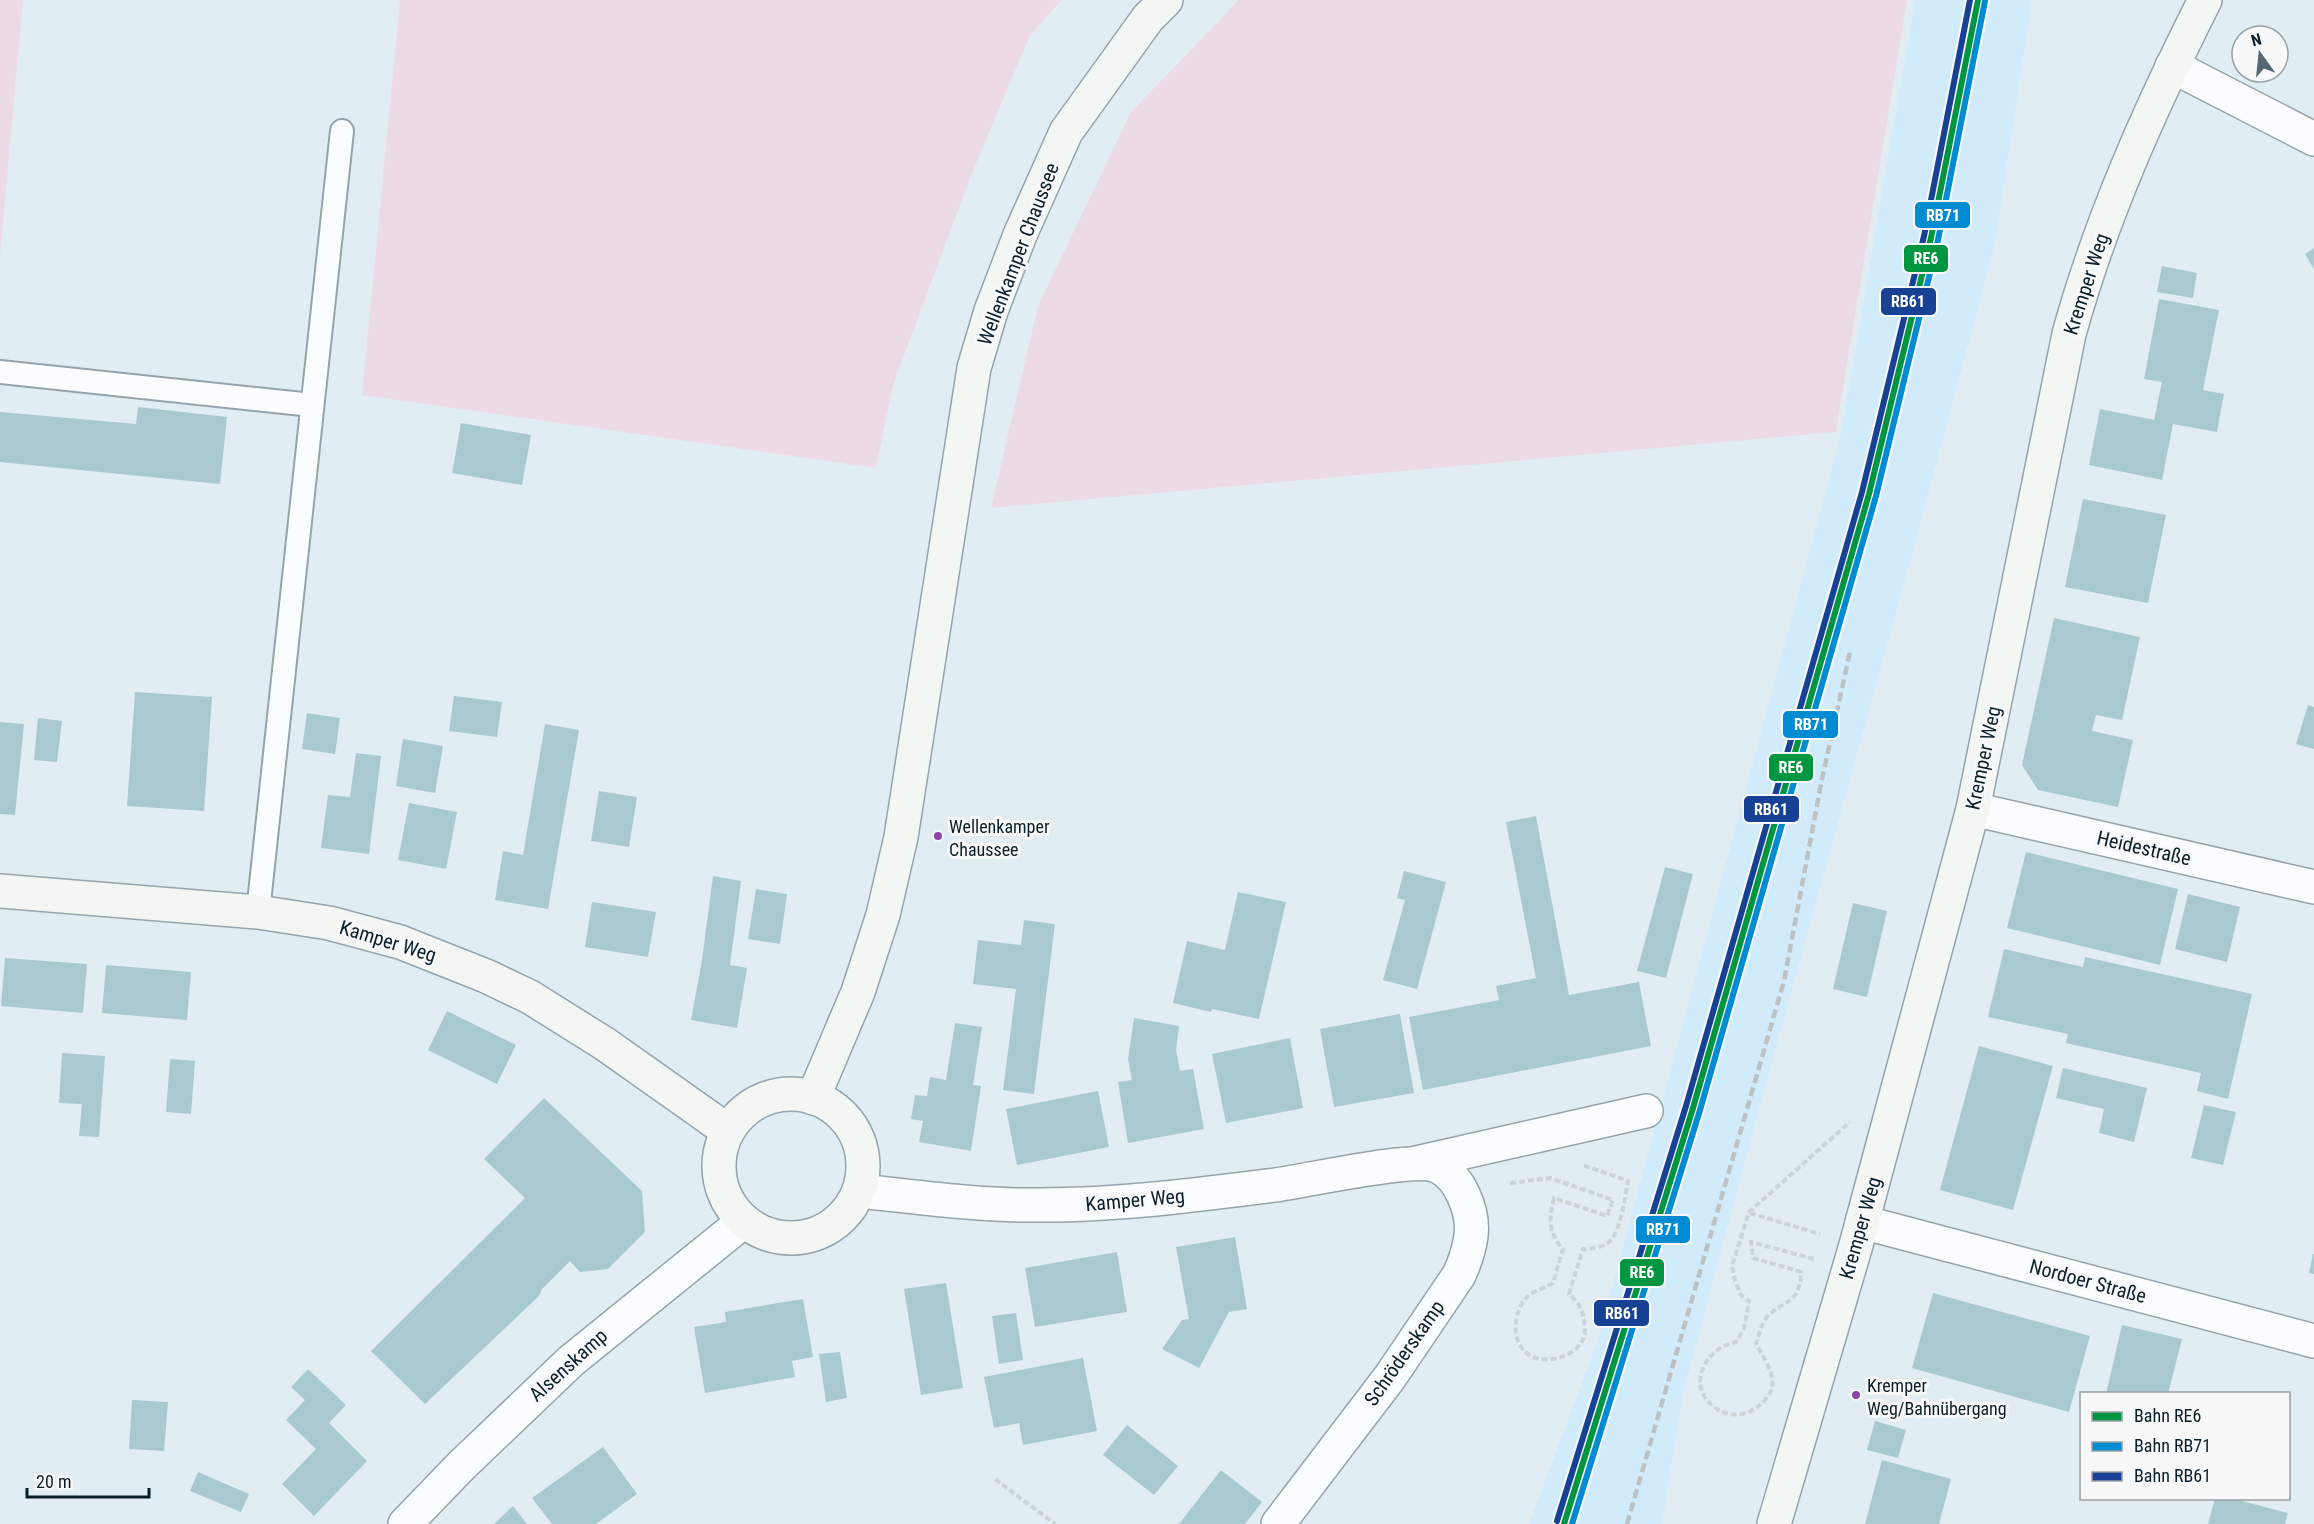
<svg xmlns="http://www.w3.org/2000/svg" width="2314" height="1524" viewBox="0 0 2314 1524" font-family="'Roboto Condensed',sans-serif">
<rect width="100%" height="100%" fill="#e1edf3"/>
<path fill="#d2ebfa" d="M1915 0H2032L1995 244 1913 551 1755 1124 1684 1390 1662 1524H1529L1598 1340 1841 434Z"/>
<g fill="#ecdbe6">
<path d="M0 0H23L0 256Z"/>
<path d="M400 0H1062L1030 35 970 178 893 385 876 468 362 395Z"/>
<path d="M1239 0H1907L1836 432 991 508 1038 306 1131 112Z"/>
</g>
<g fill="#a9c9d1">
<path d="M2314 248V269L2305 254Z"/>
<path d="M2162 266 2197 273 2193 298 2157 292Z"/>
<path d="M2159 299 2219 310 2203 390 2224 394 2217 432 2173 424 2162 480 2089 465 2100 409 2154 420 2162 382 2144 379Z"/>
<path d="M138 407 227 417 220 484 0 462V412L136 424Z"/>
<path d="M461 423 531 435 522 485 452 473Z"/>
<path d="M2083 499 2166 515 2148 603 2065 587Z"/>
<path d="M2054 618 2140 637 2122 720 2096 715 2092 731 2133 740 2118 807 2038 790 2022 765Z"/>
<path d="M135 692 212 697 204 811 127 806Z"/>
<path d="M454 696 502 702 497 737 449 731Z"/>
<path d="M2308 705 2314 707V749L2296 744Z"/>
<path d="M307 713 340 718 335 754 302 749Z"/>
<path d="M38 718 62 721 57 762 34 760Z"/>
<path d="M0 722 24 724 15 815 0 814Z"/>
<path d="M545 724 579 730 548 909 495 900 503 851 523 855Z"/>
<path d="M403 739 443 746 435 793 396 786Z"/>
<path d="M356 753 381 756 369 854 321 848 328 795 350 797Z"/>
<path d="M599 791 637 797 629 847 591 841Z"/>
<path d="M409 803 457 812 446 869 398 860Z"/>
<path d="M1536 816 1569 995 1639 982 1651 1046 1423 1090 1409 1017 1499 1000 1496 986 1536 978 1506 822Z"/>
<path d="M2026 852 2178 889 2160 965 2007 928Z"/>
<path d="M1665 867 1693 874 1666 978 1637 971Z"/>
<path d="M1404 871 1446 882 1417 989 1383 980 1405 900 1397 898Z"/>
<path d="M713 876 741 881 730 965 747 968 737 1028 691 1020 702 960Z"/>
<path d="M756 889 787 894 780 944 748 939Z"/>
<path d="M1238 892 1286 902 1259 1019 1212 1009 1211 1012 1173 1003 1187 941 1225 950Z"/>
<path d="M2188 894 2240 907 2227 962 2175 949Z"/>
<path d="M592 902 656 912 648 957 585 947Z"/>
<path d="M1853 903 1887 911 1867 997 1833 989Z"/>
<path d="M1024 920 1055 924 1034 1094 1003 1090 1016 989 973 984 978 940 1021 945Z"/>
<path d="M2004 949 2083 967 2085 957 2252 994 2228 1099 2197 1091 2201 1073 2066 1043 2068 1034 1988 1017Z"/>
<path d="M5 958 87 964 83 1013 1 1006Z"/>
<path d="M106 965 191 972 187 1020 102 1013Z"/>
<path d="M447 1011 516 1045 497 1084 428 1050Z"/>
<path d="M1400 1014 1414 1093 1334 1107 1320 1029Z"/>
<path d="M1134 1018 1179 1026 1176 1050 1180 1071 1193 1069 1204 1129 1128 1143 1118 1082 1132 1080 1128 1059Z"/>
<path d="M955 1023 982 1027 973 1085 981 1086 971 1151 919 1142 923 1121 911 1119 915 1095 927 1096 930 1077 946 1080Z"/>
<path d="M1290 1038 1303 1108 1226 1123 1212 1054Z"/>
<path d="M1979 1046 2053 1066 2013 1210 1940 1190Z"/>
<path d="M62 1053 105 1056 99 1137 79 1136 82 1104 59 1103Z"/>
<path d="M170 1059 195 1061 191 1114 166 1112Z"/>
<path d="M2063 1068 2147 1088 2134 1142 2099 1133 2104 1109 2056 1098Z"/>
<path d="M1098 1091 1109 1147 1017 1165 1006 1109Z"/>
<path d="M544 1098 642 1191 645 1232 608 1269 580 1272 570 1261 542 1289 539 1296 425 1404 371 1351 525 1198 484 1159Z"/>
<path d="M2204 1105 2236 1112 2223 1165 2191 1158Z"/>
<path d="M1235 1237 1247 1309 1229 1312 1199 1368 1162 1349 1182 1320 1189 1319 1176 1247Z"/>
<path d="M1117 1252 1127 1312 1035 1327 1025 1268Z"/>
<path d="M2313 1254H2314V1274L2309 1273Z"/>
<path d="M946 1283 963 1388 921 1395 904 1289Z"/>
<path d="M1933 1293 2090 1336 2069 1412 1912 1368Z"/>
<path d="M803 1299 813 1357 792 1361 795 1377 705 1393 694 1327 726 1322 725 1312Z"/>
<path d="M1016 1313 1023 1360 999 1364 992 1316Z"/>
<path d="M2122 1325 2182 1339 2168 1394H2106Z"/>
<path d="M840 1352 847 1398 826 1402 819 1354Z"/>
<path d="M1083 1358 1097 1431 1023 1445 1019 1423 994 1428 984 1377Z"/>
<path d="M308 1369 346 1405 329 1423 367 1461 314 1516 282 1484 316 1449 286 1420 305 1400 291 1387Z"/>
<path d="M132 1400 168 1402 164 1451 129 1449Z"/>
<path d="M1875 1421 1906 1430 1898 1458 1867 1450Z"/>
<path d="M1127 1425 1178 1466 1154 1495 1103 1455Z"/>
<path d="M603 1447 637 1494 596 1524H552L532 1498Z"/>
<path d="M1882 1460 1951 1479 1939 1524H1865Z"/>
<path d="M1221 1470 1262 1502 1245 1524H1179Z"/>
<path d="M198 1472 249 1494 241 1512 190 1491Z"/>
<path d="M2215 1498H2230L2288 1513 2285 1524H2208Z"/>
<path d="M513 1506 527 1524H494Z"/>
</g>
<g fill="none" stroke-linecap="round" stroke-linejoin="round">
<defs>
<g id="lane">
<path d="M0 372 312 405"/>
<path d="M258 912 342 131"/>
</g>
<g id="street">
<path d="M2172 66 2314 139"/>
<path d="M1973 809 2314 887"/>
<path d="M1416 1163 1646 1111"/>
<path d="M859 1191C919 1197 980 1206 1040 1205 1119 1205 1197 1195 1275 1185 1307 1181 1413 1156 1437 1166 1460 1176 1474 1212 1471 1236 1469 1250 1465 1262 1459 1275L1390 1377 1278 1524"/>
<path d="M1862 1222 2314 1341"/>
<path d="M405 1524 461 1466 571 1361 744 1221"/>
</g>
<g id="secondary">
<path d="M0 891 258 912 329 923 400 942 486 976 530 997 605 1044 728 1131"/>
<circle cx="791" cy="1166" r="72"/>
<path d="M813 1098 858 992 883 915 901 837 974 368 991 311 1020 235 1066 132 1148 18 1166 0"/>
<path d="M1774 1524 1856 1245 1973 809 2069 334C2101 218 2151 107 2205 0"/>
</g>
</defs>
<use href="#lane" stroke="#95a4ac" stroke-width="26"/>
<use href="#street" stroke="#95a4ac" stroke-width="36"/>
<use href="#secondary" stroke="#95a4ac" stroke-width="36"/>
<g stroke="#ced3d5" stroke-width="4" stroke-dasharray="6 3" stroke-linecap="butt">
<path d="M1510 1183 1550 1178 1613 1200 1607 1216 1554 1198C1549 1219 1548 1232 1563 1249L1553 1283C1545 1288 1535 1290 1528 1296 1513 1310 1509 1344 1531 1356 1549 1366 1585 1354 1585 1330 1584 1313 1582 1306 1569 1294L1583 1249C1592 1248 1603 1248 1610 1241 1621 1231 1625 1196 1628 1181L1583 1165"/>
<path d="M1750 1213 1820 1234"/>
<path d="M1814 1259 1751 1242 1753 1258 1801 1272C1800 1305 1784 1299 1767 1317 1761 1324 1759 1335 1756 1344 1762 1355 1775 1373 1772 1386 1771 1394 1765 1400 1760 1405 1731 1431 1687 1399 1704 1366 1712 1352 1720 1346 1736 1342L1744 1329 1749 1301 1741 1295 1735 1281 1732 1266 1749 1212 1850 1122"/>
<path d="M995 1479 1055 1524"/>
</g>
<use href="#lane" stroke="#fafcfd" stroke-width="22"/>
<use href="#street" stroke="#fafcfd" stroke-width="33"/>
<use href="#secondary" stroke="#f4f6f4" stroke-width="33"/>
<path stroke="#bcc1c3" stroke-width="4.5" stroke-dasharray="9 4.5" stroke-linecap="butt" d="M1627 1524 1784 981 1822 779 1850 652"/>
<defs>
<path id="rail-1" d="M1564 1524 1693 1108 1869 494 1931 238 1978 0"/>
<path id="rail-2" d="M1572 1524 1700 1110 1876 496 1938 240 1985 1"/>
<path id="rail-3" d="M1557 1521 1686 1106 1862 492 1924 236 1970 0"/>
</defs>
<use href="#rail-1" stroke="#f8f8f8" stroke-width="10"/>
<use href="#rail-2" stroke="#f8f8f8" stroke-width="10"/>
<use href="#rail-3" stroke="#f8f8f8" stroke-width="10"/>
<use href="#rail-1" stroke="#009641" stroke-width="6"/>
<use href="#rail-2" stroke="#008bd2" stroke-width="6"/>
<use href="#rail-3" stroke="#164194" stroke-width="6"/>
</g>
<g fill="#8e44ad" stroke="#f8f8f8" stroke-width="2">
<circle cx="938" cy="836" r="5"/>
<circle cx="1856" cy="1395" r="5"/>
</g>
<g text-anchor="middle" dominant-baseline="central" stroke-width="6" stroke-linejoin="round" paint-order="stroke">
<g font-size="18" fill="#091f2a" stroke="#f8f8f8" text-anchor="start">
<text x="949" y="826">Wellenkamper<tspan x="949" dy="23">Chaussee</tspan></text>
<text x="1867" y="1385">Kremper<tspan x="1867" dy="23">Weg/Bahnübergang</tspan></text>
</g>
<g font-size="20" fill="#091f2a" stroke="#f8f8f8">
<text transform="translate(1018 254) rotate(-69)">Wellenkamper Chaussee</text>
<text transform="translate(2086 284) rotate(-72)">Kremper Weg</text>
<text transform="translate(1983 758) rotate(-78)">Kremper Weg</text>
<text transform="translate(2144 848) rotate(13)">Heidestraße</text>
<text transform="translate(388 941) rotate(17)">Kamper Weg</text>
<text transform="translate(1135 1200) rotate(-5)">Kamper Weg</text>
<text transform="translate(1860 1228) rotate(-74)">Kremper Weg</text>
<text transform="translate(2088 1281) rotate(15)">Nordoer Straße</text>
<text transform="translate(1404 1353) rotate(-55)">Schröderskamp</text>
<text transform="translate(568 1365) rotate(-42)">Alsenskamp</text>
</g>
</g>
<g stroke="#f8f8f8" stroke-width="2">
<rect x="1914" y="201" width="57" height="28" rx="6" fill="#008bd2"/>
<rect x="1903" y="244" width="46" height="29" rx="6" fill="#009641"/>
<rect x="1880" y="287" width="57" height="29" rx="6" fill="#164194"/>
<rect x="1782" y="710" width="57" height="29" rx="6" fill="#008bd2"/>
<rect x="1768" y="753" width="46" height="29" rx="6" fill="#009641"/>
<rect x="1743" y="795" width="57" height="28" rx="6" fill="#164194"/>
<rect x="1635" y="1215" width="56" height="29" rx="6" fill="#008bd2"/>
<rect x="1619" y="1258" width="46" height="29" rx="6" fill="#009641"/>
<rect x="1593" y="1299" width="57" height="28" rx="6" fill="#164194"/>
</g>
<g font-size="16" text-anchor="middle" font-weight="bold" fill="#fff">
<text x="1943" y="221">RB71</text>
<text x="1926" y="264">RE6</text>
<text x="1908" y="307">RB61</text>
<text x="1811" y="730">RB71</text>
<text x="1791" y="773">RE6</text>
<text x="1771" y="815">RB61</text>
<text x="1663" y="1235">RB71</text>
<text x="1642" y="1278">RE6</text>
<text x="1622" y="1319">RB61</text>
</g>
<rect x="2080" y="1392" width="210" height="108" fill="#f8f8f8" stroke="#98a1a6" stroke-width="1.5"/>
<rect x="2092" y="1412" width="30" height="9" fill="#009641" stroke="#98a1a6" stroke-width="1.5"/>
<text x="2134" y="1422" font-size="18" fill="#091f2a">Bahn RE6</text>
<rect x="2092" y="1442" width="30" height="9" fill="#008bd2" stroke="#98a1a6" stroke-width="1.5"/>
<text x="2134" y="1452" font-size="18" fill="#091f2a">Bahn RB71</text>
<rect x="2092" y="1472" width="30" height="9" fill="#164194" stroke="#98a1a6" stroke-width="1.5"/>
<text x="2134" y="1482" font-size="18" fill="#091f2a">Bahn RB61</text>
<g transform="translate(2260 54) rotate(345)"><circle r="28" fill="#f8f8f8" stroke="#98a1a6" stroke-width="1.5"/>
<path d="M0-4.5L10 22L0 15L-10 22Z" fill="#556770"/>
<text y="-9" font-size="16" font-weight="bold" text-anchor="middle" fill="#091f2a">N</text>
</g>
<path d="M27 1488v9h122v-9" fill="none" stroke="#091f2a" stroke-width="3"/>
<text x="36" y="1488" font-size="18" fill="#091f2a" stroke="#f8f8f8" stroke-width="4.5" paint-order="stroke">20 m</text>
</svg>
